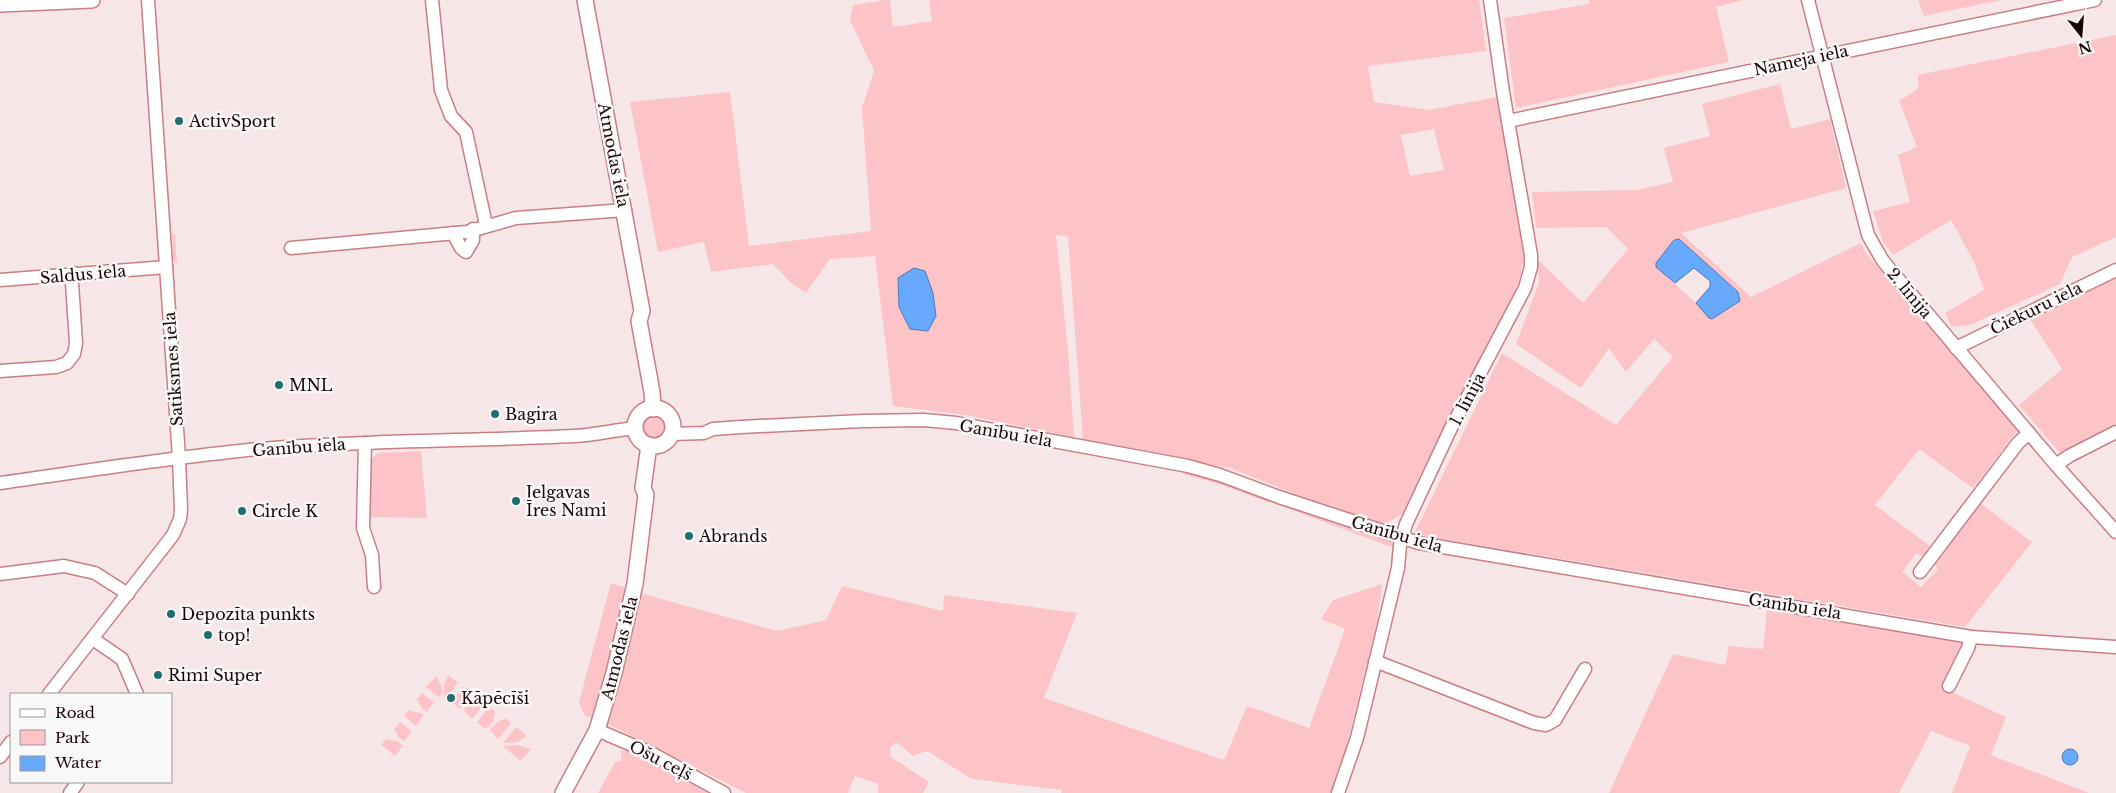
<svg xmlns="http://www.w3.org/2000/svg" width="2116" height="793" viewBox="0 0 2116 793" font-family="'Libre Baskerville',serif">
<rect width="100%" height="100%" fill="#f7e6e7"/>
<g fill="#fdc4c8" fill-rule="evenodd">
<path d="M885 0H890L893 27 932 21 929 0H1479L1486 51 1368 66 1374 102 1429 110 1497 97 1525 251 1521 274 1514 295 1438 439 1407 511 1387 523 1371 524 1230 468 1083 440 1068 237 1056 235 1068 350 1074 437 966 415 893 406 875 256 830 259 806 293 790 282 773 264 711 272 704 242 658 252 630 102 730 92 749 246 871 231 862 108 874 71 850 20 853 5ZM1434 129 1444 170 1410 176 1401 135Z"/>
<path d="M1589 0H1744L1716 7 1729 62 1516 108 1504 18 1589 4Z"/>
<path d="M1918 0H2001L1924 16Z"/>
<path d="M2116 35V237L2072 257 2060 284 1970 325 1952 327 1945 313 1984 290 1974 262 1951 220 1893 255 1883 242 1873 211 1910 202 1898 155 1917 147 1899 101 1918 89V75Z"/>
<path d="M1780 84 1791 129 1830 119 1846 188 1681 233 1751 297 1861 243 1865 252 2018 430 1973 488 1919 449 1875 505 1930 546 1923 556 1916 554 1902 572 1921 587 1938 569 1934 564 1980 503 2032 542 1965 627 1414 534 1502 353 1616 425 1673 357 1654 339 1626 372 1609 348 1581 388 1516 344 1539 283 1537 259 1583 303 1628 249 1606 227 1536 228 1532 192 1637 190 1673 182 1664 148 1710 136 1702 104ZM1679 240 1738 292 1740 297 1709 318 1696 303 1656 267Z"/>
<path d="M172 233 175 235 177 263 173 260Z"/>
<path d="M2116 278V426L2060 453 2019 405 2062 369 2030 319Z"/>
<circle cx="654" cy="427" r="12"/>
<path d="M421 451 427 518 371 517V459L378 453Z"/>
<path d="M1176 469 1213 477 1268 500 1270 503 1219 484 1186 475Z"/>
<path d="M1287 506 1388 539 1392 542 1394 548 1284 507Z"/>
<path d="M611 583 654 597 778 631 826 620 842 586 943 611 944 595 1077 613 1044 698 1224 760 1247 706 1309 728 1345 629 1321 619 1333 600 1382 584 1377 622 1341 769 1332 793H1061L1062 790 972 779 927 751 913 756 896 742 890 748 891 757 929 782 923 793H878V784L855 776 848 793H746L616 728 584 715 579 702Z"/>
<path d="M1767 609 1965 643 1941 687 2006 717 1991 755 2089 793H1952L1970 746 1931 731 1899 793H1609L1673 654 1725 665 1729 646 1763 649Z"/>
<path d="M448 675 458 682 447 698 444 697V685Z"/>
<path d="M436 676 441 685 443 692 439 697 426 687Z"/>
<path d="M463 687 469 691 467 702 460 709 451 702Z"/>
<path d="M422 693 434 702 427 712 422 709 417 699Z"/>
<path d="M480 699 485 703 472 719 464 710 469 703Z"/>
<path d="M489 707 495 711 493 722 486 729 477 723Z"/>
<path d="M408 710 424 714 416 726 404 716Z"/>
<path d="M505 718 511 723 498 739 490 730 495 724Z"/>
<path d="M400 722 412 731 404 741 399 738 394 729Z"/>
<path d="M516 727 527 736 517 742 503 743Z"/>
<path d="M386 739 397 741 403 746 395 756 381 745Z"/>
<path d="M517 745 531 749 521 761 502 746Z"/>
<path d="M628 750 709 793H598L615 762 621 761V751Z"/>
</g>
<g fill="#67aafd" stroke="#5078b3">
<path d="M1679 239 1738 292 1740 301 1712 319 1709 318 1696 303 1710 287V281L1694 268 1675 283 1656 267V263L1674 240Z"/>
<path d="M914 268 925 271 933 293 936 316 928 331 910 329 899 307 898 278Z"/>
<circle cx="2070" cy="757" r="8"/>
</g>
<g fill="none" stroke-linecap="round" stroke-linejoin="round">
<defs>
<g id="minor">
<path d="M432 0 441 90 451 116 466 132 486 225"/>
<path d="M1808 0 1868 235 1883 261 2056 465 2116 532"/>
<path d="M1508 121 2095 0"/>
<path d="M453 233 461 248 466 252 473 240V229"/>
<path d="M291 248 467 232 516 218 625 210"/>
<path d="M0 280 166 267"/>
<path d="M1956 348 2116 270"/>
<path d="M0 371 56 367 67 363 74 354 76 343 72 283 74 273"/>
<path d="M672 434 704 433 713 429 741 427 862 421 924 420 956 423 1188 466 1220 475 1279 497 1419 543 1971 637 2116 647"/>
<path d="M365 443 363 528 372 555 374 587"/>
<path d="M2056 465 2069 456 2116 432"/>
<path d="M0 483C86 471 173 457 259 449 364 440 469 441 574 436 595 435 614 430 636 428"/>
<path d="M1920 572 2018 443 2029 433"/>
<path d="M0 574 64 566 95 573 128 594"/>
<path d="M93 639 122 659 137 694"/>
<path d="M1375 661 1534 723 1546 725 1555 720 1585 669"/>
<path d="M1949 686 1968 648 1971 637"/>
<path d="M49 694 173 535 180 519 181 510 179 458 148 0"/>
<path d="M597 730 653 754 724 793"/>
<path d="M0 757 11 742"/>
<path d="M70 793 78 782"/>
<path d="M1338 793 1357 738 1398 568 1400 545 1406 524 1451 428 1525 288 1531 267V255L1503 92 1490 0"/>
</g>
<g id="major">
<path d="M585 0 642 311 639 321 652 392 653 409"/>
<path d="M0 4 92 0"/>
<circle cx="654" cy="427" r="19"/>
<path d="M563 793 597 730 614 673 635 584 646 495 643 488 649 445"/>
</g>
</defs>
<use href="#minor" stroke="#c87e84" stroke-width="15"/>
<use href="#major" stroke="#c87e84" stroke-width="18"/>
<use href="#minor" stroke="#fff" stroke-width="12"/>
<use href="#major" stroke="#fff" stroke-width="15"/>
</g>
<g fill="#216d6d" stroke="#f8f8f8" stroke-width="2">
<circle cx="179" cy="121" r="5"/>
<circle cx="279" cy="385" r="5"/>
<circle cx="495" cy="414" r="5"/>
<circle cx="516" cy="501" r="5"/>
<circle cx="242" cy="511" r="5"/>
<circle cx="689" cy="536" r="5"/>
<circle cx="171" cy="614" r="5"/>
<circle cx="208" cy="635" r="5"/>
<circle cx="158" cy="675" r="5"/>
<circle cx="451" cy="698" r="5"/>
</g>
<g text-anchor="middle" dominant-baseline="central" stroke-width="5" stroke-linejoin="round" paint-order="stroke">
<g font-size="16" fill="#1c0407" stroke="#f8f8f8">
<text transform="translate(1801 60) rotate(-12)">Nameja iela</text>
<text transform="translate(614 155) rotate(79)">Atmodas iela</text>
<text transform="translate(83 274) rotate(-5)">Saldus iela</text>
<text transform="translate(1910 293) rotate(50)">2. līnija</text>
<text transform="translate(2036 308) rotate(-26)">Čiekuru iela</text>
<text transform="translate(173 369) rotate(-94)">Satiksmes iela</text>
<text transform="translate(1467 399) rotate(-62)">1. līnija</text>
<text transform="translate(1006 433) rotate(10)">Ganību iela</text>
<text transform="translate(299 447) rotate(-4)">Ganību iela</text>
<text transform="translate(1397 534) rotate(16)">Ganību iela</text>
<text transform="translate(1795 606) rotate(9)">Ganību iela</text>
<text transform="translate(619 648) rotate(-76)">Atmodas iela</text>
<text transform="translate(661 760) rotate(27)">Ošu ceļš</text>
</g>
<g font-size="16" fill="#1c0407" stroke="#f8f8f8" text-anchor="start">
<text x="189" y="121">ActivSport</text>
<text x="289" y="385">MNL</text>
<text x="505" y="414">Bagira</text>
<text x="526" y="492">Jelgavas<tspan x="526" dy="18">Īres Nami</tspan></text>
<text x="252" y="511">Circle K</text>
<text x="699" y="536">Abrands</text>
<text x="181" y="614">Depozīta punkts</text>
<text x="218" y="635">top!</text>
<text x="168" y="675">Rimi Super</text>
<text x="461" y="698">Kāpēcīši</text>
</g>
</g>
<rect x="10" y="693" width="162" height="90" fill="#f8f8f8" stroke="#a09698"/>
<rect x="20" y="709" width="25" height="8" fill="#ffffff" stroke="#a09698"/>
<text x="55" y="718" font-size="15" fill="#1c0407">Road</text>
<rect x="20" y="730" width="25" height="15" fill="#fdc4c8" stroke="#a09698"/>
<text x="55" y="743" font-size="15" fill="#1c0407">Park</text>
<rect x="20" y="756" width="25" height="15" fill="#67aafd" stroke="#a09698"/>
<text x="55" y="768" font-size="15" fill="#1c0407">Water</text>
<g transform="translate(2081 35) rotate(163)" stroke="#f8f8f8" stroke-width="4" paint-order="stroke">
<path d="M0-4L9 19L0 12L-9 19Z" fill="#1c0407"/>
<text y="-8" font-size="14" font-weight="bold" text-anchor="middle" fill="#1c0407">N</text>
</g>
</svg>
